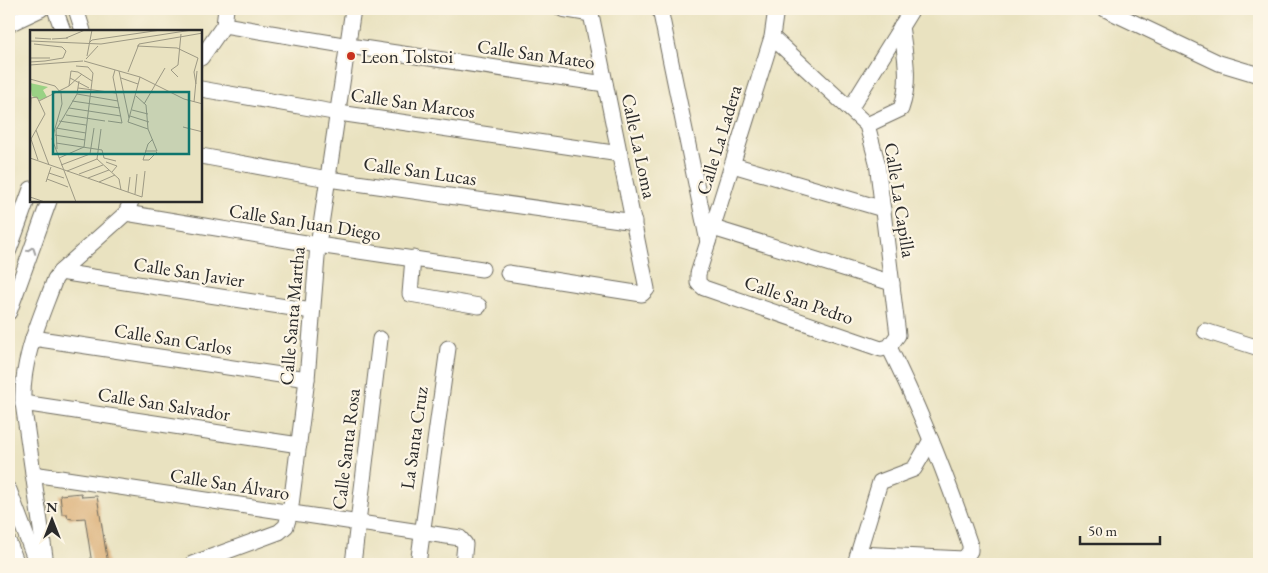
<svg xmlns="http://www.w3.org/2000/svg" width="1268" height="573" viewBox="0 0 1268 573" font-family="'EB Garamond',serif">
<rect width="100%" height="100%" fill="#fcf5e5"/>
<filter id="ink" filterUnits="userSpaceOnUse"><feTurbulence type="fractalNoise" baseFrequency=".02" numOctaves="2"/><feDisplacementMap in="SourceGraphic" scale="10" xChannelSelector="R" yChannelSelector="G"/><feConvolveMatrix kernelMatrix="1 2 1 2 8 2 1 2 1" color-interpolation-filters="sRGB"/></filter>
<filter id="wash" filterUnits="userSpaceOnUse"><feTurbulence type="fractalNoise" baseFrequency=".0096" numOctaves="4" result="noise"/><feDisplacementMap in="SourceGraphic" scale="20" xChannelSelector="R" yChannelSelector="G"/><feGaussianBlur stdDeviation="1.12" result="paint"/><feColorMatrix in="noise" values="0 0 0 0 0 0 0 0 0 0 0 0 0 0 0 0 0 1.4 0 .05"/><feComposite in="paint" operator="in"/></filter>
<g filter="url(#wash)">
<rect width="100%" height="100%" fill="#e9e2c0"/>
<g id="blocks">
<path fill="#daad75" d="M81 493 82 497 97 496 108 564H92L85 518 72 519 68 518 67 514H62L60 495Z"/>
</g>
</g>
<g filter="url(#ink)">
<use href="#blocks" fill-opacity="0" stroke="#6e6b5f" stroke-width="1"/>
<g fill="none" stroke-linecap="round" stroke-linejoin="round">
<defs>
<g id="minor">
<path d="M55 9 63 31"/>
<path d="M76 9 83 31"/>
<path d="M562 9 591 14"/>
<path d="M660 9 708 242"/>
<path d="M1105 9 1219 63 1259 75"/>
<path d="M9 24 41 9"/>
<path d="M224 25 349 46 605 84"/>
<path d="M772 37 867 125 877 162 898 335 889 347 881 349 704 288 698 283V274L772 37 776 9"/>
<path d="M201 58 224 25 226 9"/>
<path d="M201 89 339 113 620 154"/>
<path d="M850 109 912 9"/>
<path d="M867 125 901 109C911 81 905 55 901 26"/>
<path d="M201 156 328 179 634 222"/>
<path d="M733 165 883 209"/>
<path d="M126 213 318 245 482 269"/>
<path d="M713 228 892 283"/>
<path d="M9 250 31 189"/>
<path d="M413 258 410 294 479 306"/>
<path d="M60 272 312 311"/>
<path d="M508 273 642 294 647 289 590 9"/>
<path d="M9 312 49 201"/>
<path d="M1205 331 1259 348"/>
<path d="M33 338 307 379"/>
<path d="M23 403 299 445"/>
<path d="M33 474 460 538 465 544 463 564"/>
<path d="M9 490 37 564"/>
<path d="M9 543 17 564"/>
<path d="M858 554 964 559 970 551V545C947 477 921 411 889 347"/>
<path d="M46 564 23 403C21 359 40 320 55 279L60 272 126 213 131 201"/>
<path d="M192 564 279 532 286 526 290 513 307 379 318 245 353 9"/>
<path d="M353 564 380 339"/>
<path d="M418 564 448 348"/>
<path d="M855 564 880 482 914 469 931 440"/>
</g>
</defs>
<use href="#minor" stroke="#6e6b5f" stroke-width="17"/>
<use href="#minor" stroke="#fff" stroke-width="15"/>
</g>
<defs><path id="oneway-chevron" d="M-2-3.5L2.5 0L-2 3.5" fill="none" stroke-width="1.6" stroke-linecap="round" stroke-linejoin="round" transform="scale(1.25)"/></defs>
<use stroke="#a0a0a0" href="#oneway-chevron" transform="translate(32 250) rotate(-70)"/>
</g>
<circle fill="#c8321e" stroke="#fcf5e5" stroke-width="2" cx="351" cy="56" r="5"/>
<g text-anchor="middle" dominant-baseline="central" stroke-width="4.5" stroke-linejoin="round" paint-order="stroke">
<g font-size="19" fill="#2b2b2b" stroke="#fcf5e5">
<text transform="translate(536 54) rotate(8)">Calle San Mateo</text>
<text transform="translate(413 103) rotate(8)">Calle San Marcos</text>
<text transform="translate(719 140) rotate(-73)">Calle La Ladera</text>
<text transform="translate(639 146) rotate(78)">Calle La Loma</text>
<text transform="translate(420 171) rotate(8)">Calle San Lucas</text>
<text transform="translate(900 200) rotate(81)">Calle La Capilla</text>
<text transform="translate(305 222) rotate(9)">Calle San Juan Diego</text>
<text transform="translate(189 272) rotate(9)">Calle San Javier</text>
<text transform="translate(799 300) rotate(19)">Calle San Pedro</text>
<text transform="translate(292 316) rotate(-85)">Calle Santa Martha</text>
<text transform="translate(173 339) rotate(9)">Calle San Carlos</text>
<text transform="translate(164 404) rotate(9)">Calle San Salvador</text>
<text transform="translate(414 438) rotate(-82)">La Santa Cruz</text>
<text transform="translate(346 449) rotate(-83)">Calle Santa Rosa</text>
<text transform="translate(230 484) rotate(9)">Calle San Álvaro</text>
</g>
<g font-size="19" fill="#2b2b2b" stroke="#fcf5e5" text-anchor="start">
<text x="361" y="56">Leon Tolstoi</text>
</g>
</g>
<g transform="translate(30 30)">
<rect width="172" height="172" fill="#e9e2c0"/>
<path d="M0 53 18 57 13 60 17 67 10 70 2 66Z" fill="#9ad284"/>
<path fill="none" stroke="#9d9984" stroke-width="1" d="M5 8 21 9M36 8 55 0M22 9 38 8M0 11 71 14 162 0M4 14 32 17 36 21 33 28 15 31M58 14 62 10 131 0M107 16 147 18 168 28 164 42 166 54M57 26 62 0M0 28H20M56 29 68 16M54 31 110 47 154 69 173 74M0 32 15 31M0 35 53 31M89 41 99 88M98 42 109 14 173 3M110 47 98 92 118 99M148 47 141 40 148 35 151 4M40 48 59 58M91 48 108 54M0 49 25 56 31 63 32 74 22 109 46 172M39 56 41 41 48 42 62 51M48 58 86 63M47 64 88 71M106 66 116 75 118 99 127 121H115M1 68 7 67 15 84 1 109 8 130M9 71 39 56 52 44M42 71 90 78M164 72 167 41M114 74 135 38M39 78 91 86M102 80 118 84M36 85 75 91M100 86 119 92M29 91 56 95M78 91 92 93 83 47 85 40M0 96 1 68M153 97 173 102M26 98 56 103M6 100 19 135M25 105 55 110M123 109 118 114 113 130H119L127 122M26 113 72 120 74 128 86 131M27 119 26 100 47 64 49 51M0 128 112 167 115 141M29 128 54 117 63 43 58 37 46 36M67 129 89 149 91 160M67 129 71 99M76 132 87 136 82 142M31 135 60 124 64 98M37 141 67 129M19 143 34 148M49 144 73 135M58 148 79 140M17 149 38 157M16 152 21 137M69 152 85 145M98 162 100 147M105 164 107 144M0 167 15 172"/>
<path fill="#0f766e" fill-opacity="0.15" stroke="#0f766e" stroke-width="2.5" d="M23 62H159V124H23Z"/>
<rect width="172" height="172" fill="none" stroke="#2b2b2b" stroke-width="2.5"/>
</g>
<rect width="1268" height="573" fill="none" stroke="#fcf5e5" stroke-width="30"/>
<g transform="translate(52 520)" stroke="#fcf5e5" stroke-width="4" paint-order="stroke">
<path d="M0-4L9 19L0 12L-9 19Z" fill="#2b2b2b"/>
<text y="-8" font-size="14" font-weight="bold" text-anchor="middle" fill="#2b2b2b">N</text>
</g>
<path d="M1080 536v8h80v-8" fill="none" stroke="#2b2b2b" stroke-width="2.5"/>
<text x="1088" y="536" font-size="15" fill="#2b2b2b" stroke="#fcf5e5" stroke-width="4" paint-order="stroke">50 m</text>
</svg>
